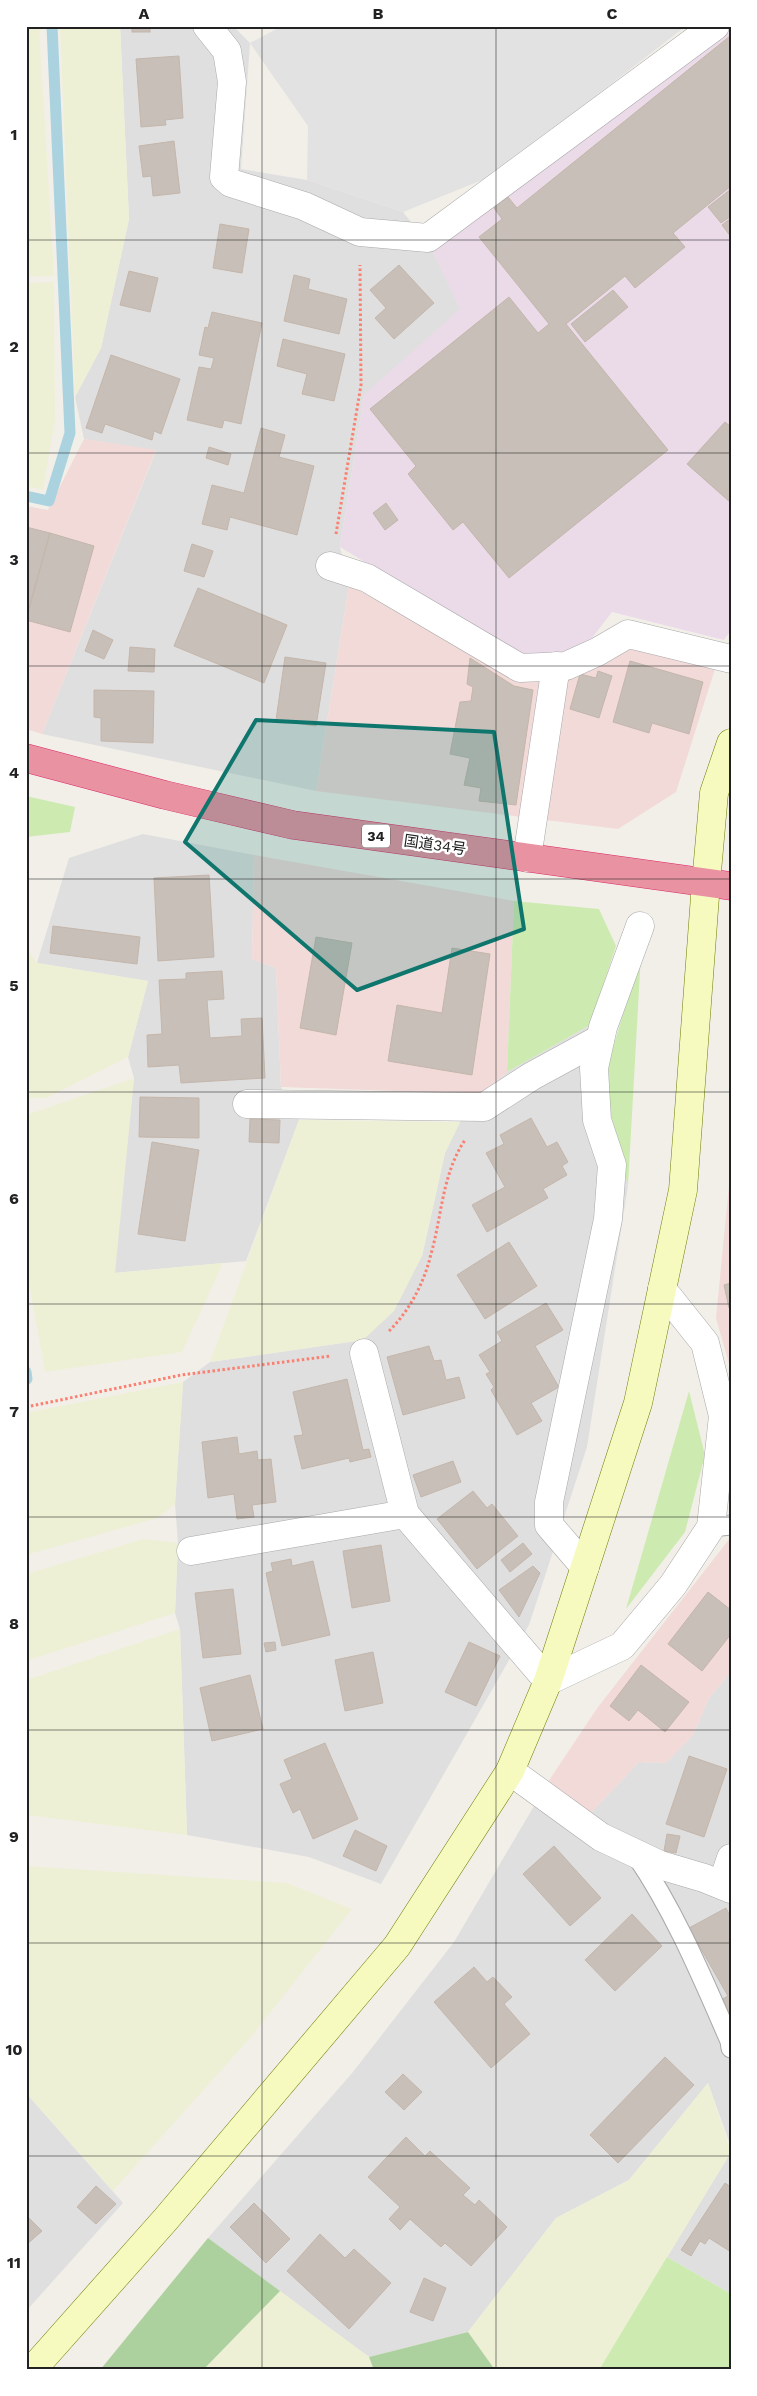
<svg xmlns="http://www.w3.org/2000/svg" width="757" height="2396" viewBox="0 0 757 2396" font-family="'Work Sans','Noto Sans JP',sans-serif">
<rect width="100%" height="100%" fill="#f2efe9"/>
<g fill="#e0dfdf">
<path d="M120 26H233L250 43 241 169 307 180 403 212 430 246 461 309 364 396 340 547 349 585 316 791 42 734 156 451 84 439 75 397 101 348 129 219Z"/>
<path d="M143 834 254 855 252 959 276 968 281 1087 299 1120 246 1261 114 1273 134 1078 128 1057 148 981 37 963 69 858Z"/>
<path d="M590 1025 628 1186 587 1447 529 1625 381 1884 309 1857 187 1835 180 1629 175 1613 178 1543 175 1504 183 1382 210 1362 363 1340 422 1256 445 1153 460 1122 483 1094 507 1072Z"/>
<path d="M731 1672V1874L653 1851 589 1815 639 1762 666 1763 693 1735 709 1698Z"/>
<path d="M534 1806 633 1867 731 1898V2147L708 2083 629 2180 556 2218 468 2332 369 2357 208 2238 353 2072 454 1942Z"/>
<path d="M26 2093 123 2203 26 2311Z"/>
<path d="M731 2152V2294L667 2257Z"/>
</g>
<g fill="#f2dad9">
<path d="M84 439 156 450 42 734 26 729V506L48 510Z"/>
<path d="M349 585 523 680 644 646 715 669 676 792 618 829 316 791Z"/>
<path d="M254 855 514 901 507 1072 483 1094 281 1087 276 968 252 959Z"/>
<path d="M731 1165V1371L716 1318Z"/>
<path d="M731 1537V1672L709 1698 693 1735 666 1763 639 1762 589 1815 548 1782 598 1707Z"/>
</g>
<path fill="#ebdbe8" d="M723 27H731V630L724 640 612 612 592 638 558 655 514 653 340 547 364 395 460 309 430 246Z"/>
<g fill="#eef0d5">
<path d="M26 26H39L54 276 26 277Z"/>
<path d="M60 26H120L129 219 101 348 75 397Z"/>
<path d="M54 282 55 420 43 490 26 486V283Z"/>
<path d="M26 947 37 963 148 981 128 1057 46 1098H26Z"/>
<path d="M134 1078 115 1273 223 1263 182 1352 45 1372 26 1266V1115Z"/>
<path d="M299 1120 460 1122 445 1153 422 1256 394 1311 363 1340 210 1362Z"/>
<path d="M183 1382 175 1504 158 1518 26 1555V1413Z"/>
<path d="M144 1539 178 1543 175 1613 26 1661V1574Z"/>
<path d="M180 1629 187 1835 26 1815V1680Z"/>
<path d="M26 1866 287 1883 352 1909 251 2037 113 2191 26 2093Z"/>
<path d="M708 2083 731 2152 599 2370H495L468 2332 556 2218 629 2180Z"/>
<path d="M280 2291 369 2357 374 2370H203Z"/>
</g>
<g fill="#cdebb0">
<path d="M26 796 75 807 70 832 26 837Z"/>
<path d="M514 901 599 909 616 946 590 1025 507 1072Z"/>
<path d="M641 954 628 1186 603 1081Z"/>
<path d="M689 1391 705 1455 685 1532 626 1609Z"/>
<path d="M667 2257 731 2294V2370H599Z"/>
</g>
<g fill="#add19e">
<path d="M208 2238 280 2291 203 2370H100Z"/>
<path d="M468 2332 495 2370H374L369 2357Z"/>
</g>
<path fill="#e2e2e2" d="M282 26H686L492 176 403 212 307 180 308 126 250 43Z"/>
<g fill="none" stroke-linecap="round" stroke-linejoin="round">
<g stroke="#aad3df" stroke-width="11">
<path d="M26 496 49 501 70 433 52 26"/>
<path d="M26 1372 27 1379"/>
</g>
</g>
<g fill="#c7bfb8" stroke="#c4b6ab">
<rect x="132" y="26" width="18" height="6"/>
<path d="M730 36 731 186 673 233 685 247 635 288 625 276 566 324 668 450 509 578 463 522 453 530 408 474 416 466 370 409 509 297 538 333 549 324 479 237 502 219 494 208 508 197 517 208Z"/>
<path d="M179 56 183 118 165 120 166 125 141 127 136 59Z"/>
<path d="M174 141 180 193 153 196 151 176 143 177 139 146Z"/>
<path d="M731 189V216L721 223 708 207Z"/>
<path d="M731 218V237L722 225Z"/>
<path d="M220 224 249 229 242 273 213 268Z"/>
<path d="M399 265 434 303 394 339 375 318 386 308 370 290Z"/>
<path d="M129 271 158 278 150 312 120 305Z"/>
<path d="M294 275 310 279 308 289 347 299 339 334 284 321Z"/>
<path d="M613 290 628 307 585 342 571 324Z"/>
<path d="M212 312 262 323 241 424 224 420 222 428 187 420 199 367 211 369 214 358 199 355 205 327 208 328Z"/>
<path d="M283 339 345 354 334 401 302 394 307 374 277 366Z"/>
<path d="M111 355 180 379 161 434 154 431 152 440 105 424 102 433 86 428Z"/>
<path d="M725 422 731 427V503L687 464Z"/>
<path d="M261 428 285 435 279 457 314 466 297 535 230 517 227 530 202 524 212 485 244 493Z"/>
<path d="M209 447 231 454 228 465 206 458Z"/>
<path d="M386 503 398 520 385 530 373 513Z"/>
<path d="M26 527 50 533 26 619Z"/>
<path d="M50 533 94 546 70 632 26 620Z"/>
<path d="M192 544 213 551 204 577 184 571Z"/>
<path d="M198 588 287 625 264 683 174 646Z"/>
<path d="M93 630 113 640 104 659 85 651Z"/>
<path d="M130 647 155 649 154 672 128 671Z"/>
<path d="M285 657 326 663 316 726 276 720Z"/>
<path d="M470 658 514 686 533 690 516 805 479 801 481 788 464 785 470 758 450 754 460 702 471 701 473 687 467 684Z"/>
<path d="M630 661 703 682 689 734 652 723 649 733 613 722Z"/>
<path d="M598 671 612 676 599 718 570 709 580 674 596 678Z"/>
<path d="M94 690 154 691 153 743 101 741V718L94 717Z"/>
<path d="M209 875 214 957 158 961 154 878Z"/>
<path d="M53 926 140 937 137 964 50 953Z"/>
<path d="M316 937 352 943 336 1035 300 1028Z"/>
<path d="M452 948 490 954 472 1075 388 1061 397 1005 442 1013Z"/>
<path d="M222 971 224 999 207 1000 210 1038 242 1036 241 1019 262 1018 265 1078 181 1083 179 1065 148 1067 147 1035 162 1034 159 980 186 979V973Z"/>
<path d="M140 1097 199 1098V1138L139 1137Z"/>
<path d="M531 1118 547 1147 557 1142 568 1162 562 1166 567 1175 543 1189 548 1198 487 1232 472 1205 505 1187 486 1153 504 1144 500 1135Z"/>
<path d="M250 1119 280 1120 279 1143 249 1142Z"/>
<path d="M152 1142 199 1150 185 1241 138 1234Z"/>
<path d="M509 1242 537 1286 485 1319 457 1275Z"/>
<path d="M731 1283V1308H729L724 1285Z"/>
<path d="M546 1303 563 1330 535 1346 559 1387 531 1403 542 1421 517 1435 491 1390 494 1387 486 1374 490 1372 479 1355 502 1341 497 1332Z"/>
<path d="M429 1346 434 1361 441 1360 446 1380 459 1377 465 1398 403 1415 387 1357Z"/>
<path d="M347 1379 363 1450 369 1449 371 1457 350 1462 349 1458 302 1469 294 1436 303 1435 293 1392Z"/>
<path d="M237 1437 239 1454 257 1451 258 1460 271 1459 276 1502 252 1505 254 1517 237 1519 234 1494 208 1498 202 1442Z"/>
<path d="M453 1461 461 1482 421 1497 413 1475Z"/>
<path d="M473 1491 487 1508 492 1504 518 1536 477 1569 437 1519Z"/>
<path d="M523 1543 532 1554 510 1572 501 1560Z"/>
<path d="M381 1545 390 1601 352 1608 343 1551Z"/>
<path d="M291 1559 292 1566 313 1561 330 1635 282 1646 266 1573 273 1571 271 1563Z"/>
<path d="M533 1566 540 1573 519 1617 499 1590Z"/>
<path d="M233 1589 241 1654 203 1658 195 1593Z"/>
<path d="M708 1592 731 1610V1634L702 1671 668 1644Z"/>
<path d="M275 1642 276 1650 266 1652 264 1643Z"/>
<path d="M469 1642 500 1656 476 1706 445 1692Z"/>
<path d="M373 1652 383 1703 345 1711 335 1660Z"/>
<path d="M641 1665 689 1702 665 1732 638 1710 629 1721 610 1706Z"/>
<path d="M250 1675 263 1729 212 1741 200 1688Z"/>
<path d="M325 1743 358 1819 313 1839 300 1809 293 1813 280 1784 292 1779 284 1760Z"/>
<path d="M689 1756 727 1769 704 1837 666 1824Z"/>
<path d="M355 1830 387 1846 376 1871 343 1856Z"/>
<path d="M667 1834 680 1836 676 1853 664 1851Z"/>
<path d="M554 1846 601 1898 570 1926 523 1874Z"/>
<path d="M726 1908 731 1918V2018L721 2000 728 1996 689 1928Z"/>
<path d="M632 1914 662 1946 615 1991 585 1960Z"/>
<path d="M474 1967 487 1982 493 1977 512 1997 504 2004 530 2034 491 2068 434 2002Z"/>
<path d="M665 2057 694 2085 618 2163 590 2135Z"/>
<path d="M403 2074 422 2092 404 2110 385 2092Z"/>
<path d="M406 2137 425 2156 430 2151 470 2188 463 2195 475 2205 479 2200 507 2227 471 2266 445 2243 441 2247 410 2219 400 2230 389 2219 400 2207 368 2177Z"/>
<path d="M725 2183 731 2187V2252L709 2238 705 2244 700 2241 691 2256 681 2250Z"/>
<path d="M96 2186 116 2204 96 2224 77 2207Z"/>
<path d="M254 2203 290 2239 266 2263 230 2227Z"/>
<path d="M26 2215 42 2231 26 2245Z"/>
<path d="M320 2234 345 2258 354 2249 391 2283 349 2329 287 2271Z"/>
<path d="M424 2278 446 2288 433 2321 410 2312Z"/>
</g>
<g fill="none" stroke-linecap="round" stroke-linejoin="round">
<defs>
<g id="lane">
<path d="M711 1527 731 1525"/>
<path d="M636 1855C675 1912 702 1977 730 2041L731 2048"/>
</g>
<g id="street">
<path d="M207 26 227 51 232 82 224 177 231 183 304 206 360 232 428 238 715 26"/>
<path d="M330 566 367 578 520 668 566 666 597 652 628 634 731 659"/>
<path d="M527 858 556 666"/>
<path d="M247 1104 484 1107 532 1076 600 1039"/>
<path d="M364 1353 405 1514"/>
<path d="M191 1551 405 1514 548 1681 622 1646 673 1585 711 1527 723 1416 705 1343 662 1289"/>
<path d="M585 1567 549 1525V1502L608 1219 612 1165 597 1120 594 1068 603 1027 640 926"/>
<path d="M510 1771 601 1837 660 1865 704 1878 731 1889"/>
<path d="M722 1885 731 1858"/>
</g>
<path id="secondary" d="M32 2370 166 2219 397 1946 510 1771 548 1681 638 1403 683 1190 706 883 714 793 731 743"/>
<path id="highway" d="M26 758 165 795 293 825 731 886"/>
</defs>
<use href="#lane" stroke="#a9a9a9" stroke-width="21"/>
<use href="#street" stroke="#a9a9a9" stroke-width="29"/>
<use href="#secondary" stroke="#707d05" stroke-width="29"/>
<use href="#highway" stroke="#dc2a67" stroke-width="29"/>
<g stroke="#fa8072" stroke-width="3" stroke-dasharray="2.5 2.5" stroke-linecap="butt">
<path d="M336 534 361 385 360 265"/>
<path d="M389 1331C410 1310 424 1283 431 1254 442 1216 442 1174 465 1140"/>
<path d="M26 1407 181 1375 331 1356"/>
</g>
<use href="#lane" stroke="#fff" stroke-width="19"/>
<use href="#street" stroke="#fff" stroke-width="28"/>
<use href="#secondary" stroke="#f7fabf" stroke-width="28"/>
<use href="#highway" stroke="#e892a2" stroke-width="28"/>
</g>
<path fill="#0f766e" fill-opacity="0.2" stroke="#0f766e" stroke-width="4" stroke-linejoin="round" d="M256 720 494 732 524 929 357 990 185 842Z"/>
<path fill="none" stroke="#222" stroke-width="1" stroke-opacity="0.55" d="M262 26V2370M496 26V2370M26 240H731M26 453H731M26 666H731M26 879H731M26 1092H731M26 1304H731M26 1517H731M26 1730H731M26 1943H731M26 2156H731"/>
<g text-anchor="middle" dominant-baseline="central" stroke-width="5" stroke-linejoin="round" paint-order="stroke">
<rect fill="#fff" stroke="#646464" stroke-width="1" x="362" y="824.5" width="28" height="23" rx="4"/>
<g font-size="14" font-weight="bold" fill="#222">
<text x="376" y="836">34</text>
</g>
<g font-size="15" fill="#222" stroke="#fff">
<text transform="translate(435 845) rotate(8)">国道34号</text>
</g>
</g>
<rect width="757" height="2396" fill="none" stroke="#ffffff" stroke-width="55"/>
<rect x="28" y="28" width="702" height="2340" fill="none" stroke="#222" stroke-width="2"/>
<g font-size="16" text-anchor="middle" font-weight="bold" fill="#222">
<text x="144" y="19">A</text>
<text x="378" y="19">B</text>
<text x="612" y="19">C</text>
<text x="14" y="140">1</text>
<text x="14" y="352">2</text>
<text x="14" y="565">3</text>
<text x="14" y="778">4</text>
<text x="14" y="991">5</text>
<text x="14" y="1204">6</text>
<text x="14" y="1417">7</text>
<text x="14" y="1629">8</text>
<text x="14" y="1842">9</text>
<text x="14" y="2055">10</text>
<text x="14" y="2268">11</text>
</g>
</svg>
